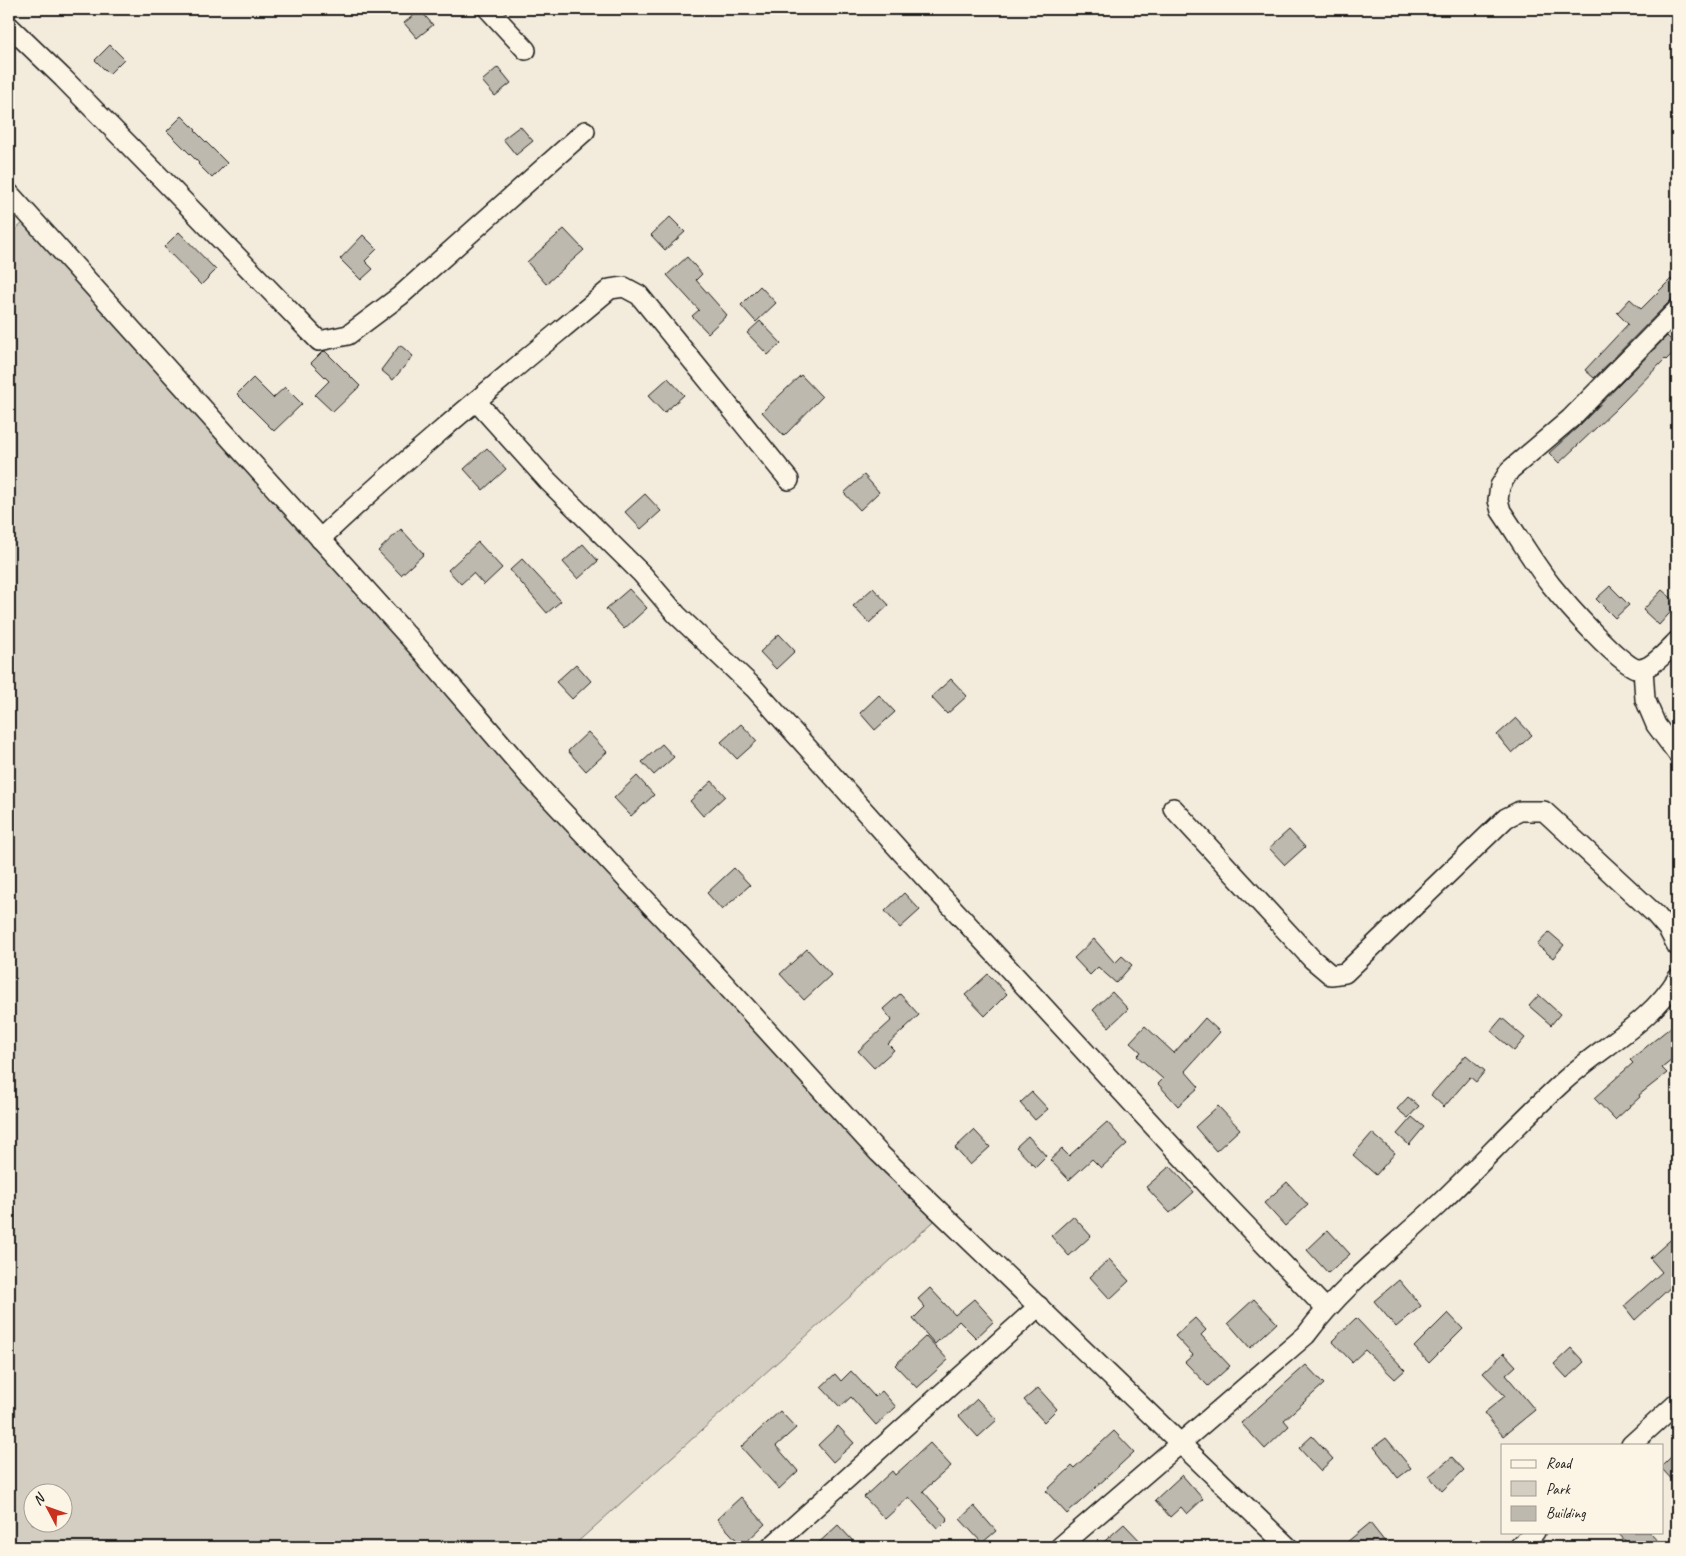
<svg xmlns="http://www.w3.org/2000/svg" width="1686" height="1556" viewBox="0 0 1686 1556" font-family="Caveat,sans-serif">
<rect width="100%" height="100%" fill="#f3ecdd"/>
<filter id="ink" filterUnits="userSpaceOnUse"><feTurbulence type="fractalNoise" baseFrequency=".02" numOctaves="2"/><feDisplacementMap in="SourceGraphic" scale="10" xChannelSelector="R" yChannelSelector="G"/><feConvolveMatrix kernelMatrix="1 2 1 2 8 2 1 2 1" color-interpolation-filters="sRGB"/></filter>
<g filter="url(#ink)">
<path fill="#d3cec1" stroke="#78756e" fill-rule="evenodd" d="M30 217 942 1214 572 1547H9V235ZM32 1494H62V1524H32Z"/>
<g fill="#beb9ae" stroke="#1c1c1c">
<path d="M420 10 433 25 417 38 404 23Z"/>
<path d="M110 45 124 59 109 74 95 60Z"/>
<path d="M498 67 511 83 495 96 482 81Z"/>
<path d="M182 116 196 130 195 131 227 163 212 178 198 164 199 163 167 131Z"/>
<path d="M520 126 533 141 516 155 503 139Z"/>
<path d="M670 217 685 232 665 250 651 235Z"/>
<path d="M564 229 584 250 546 284 527 262Z"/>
<path d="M179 232 216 270 201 285 164 247Z"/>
<path d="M363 235 377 249 365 261 373 269 361 280 340 259Z"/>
<path d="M687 257 702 274 696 280 727 315 708 333 692 316 699 310 667 275Z"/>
<path d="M1671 279 1677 285V294L1594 378 1585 370 1628 324 1617 313 1630 299 1641 309Z"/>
<path d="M760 286 776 303 756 322 741 305Z"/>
<path d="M760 321 781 343 768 355 747 333Z"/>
<path d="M1667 336 1677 346V349L1666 360 1665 359 1617 408 1559 463 1549 453 1578 427Z"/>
<path d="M400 345 413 356 393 380 381 370Z"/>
<path d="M325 351 360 386 333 412 315 395 329 381 311 363 322 352Z"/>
<path d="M801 375 822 397 784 436 762 412Z"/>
<path d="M253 378 273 398 285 387 302 404 274 431 237 394Z"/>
<path d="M668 378 684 395 664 413 648 396Z"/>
<path d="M487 448 506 469 483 490 464 469Z"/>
<path d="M864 475 879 492 860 510 844 493Z"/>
<path d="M645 494 661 511 641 529 625 512Z"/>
<path d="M401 529 424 554 401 575 378 551Z"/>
<path d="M478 542 502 568 484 585 473 573 461 584 448 570Z"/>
<path d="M583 544 598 561 578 579 563 562Z"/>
<path d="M522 559 561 601 547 613 510 570Z"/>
<path d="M1610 586 1629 605 1615 618 1596 599Z"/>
<path d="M873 588 889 605 869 623 853 606Z"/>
<path d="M629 589 647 608 624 629 606 609Z"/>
<path d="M1662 590 1677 603V605L1659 625 1643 610Z"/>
<path d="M779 634 795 651 776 669 760 652Z"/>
<path d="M576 664 591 681 572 699 556 682Z"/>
<path d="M951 679 967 696 947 714 931 697Z"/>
<path d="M879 695 895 712 875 730 860 713Z"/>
<path d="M1516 718 1532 735 1512 753 1497 735Z"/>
<path d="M741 724 757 741 737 759 721 742Z"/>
<path d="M588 732 607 752 586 771 568 751Z"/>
<path d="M662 744 674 757 654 775 642 762Z"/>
<path d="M637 776 654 795 631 816 614 798Z"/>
<path d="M712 781 725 796 703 816 690 801Z"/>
<path d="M1289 830 1305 847 1285 865 1269 848Z"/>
<path d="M734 868 750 885 722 910 707 893Z"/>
<path d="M904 893 920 910 900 928 885 911Z"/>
<path d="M1549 932 1564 945 1553 958 1537 945Z"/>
<path d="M1094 939 1115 963 1122 956 1132 965 1116 983 1098 967 1090 975 1074 958Z"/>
<path d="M807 949 831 975 804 1000 780 974Z"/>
<path d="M988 974 1007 994 985 1016 965 995Z"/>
<path d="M1112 992 1128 1009 1109 1027 1093 1010Z"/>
<path d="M900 994 919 1015 888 1044 894 1050 874 1068 858 1051 892 1020 883 1009Z"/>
<path d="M1539 995 1560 1014 1551 1025 1529 1006Z"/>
<path d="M1205 1018 1220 1032 1185 1071 1199 1087 1178 1106 1158 1084 1163 1079 1137 1056 1141 1052 1130 1042 1145 1026 1174 1053Z"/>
<path d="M1502 1018 1525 1038 1514 1051 1491 1031Z"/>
<path d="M1677 1022V1056L1662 1068 1667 1073 1639 1095 1640 1097 1615 1120 1594 1098 1633 1063 1630 1060Z"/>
<path d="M1466 1055 1485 1071 1476 1082 1470 1077 1444 1107 1431 1095Z"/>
<path d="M1032 1092 1048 1109 1035 1120 1020 1103Z"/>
<path d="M1408 1097 1419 1106 1408 1118 1397 1109Z"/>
<path d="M1218 1106 1240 1129 1216 1151 1195 1127Z"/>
<path d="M1412 1117 1424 1127 1409 1145 1397 1134Z"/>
<path d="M1107 1122 1127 1144 1101 1168 1092 1159 1069 1180 1050 1160 1062 1149 1069 1156Z"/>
<path d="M974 1130 990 1147 970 1165 955 1148Z"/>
<path d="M1372 1133 1395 1153 1376 1175 1353 1155Z"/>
<path d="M1028 1136 1046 1156 1035 1167 1016 1147Z"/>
<path d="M1170 1166 1194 1192 1170 1213 1146 1187Z"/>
<path d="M1287 1182 1308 1205 1285 1226 1264 1203Z"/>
<path d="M1073 1216 1091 1236 1069 1256 1051 1236Z"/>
<path d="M1328 1230 1350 1254 1328 1273 1307 1250Z"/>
<path d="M1677 1234V1290L1673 1285 1635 1320 1624 1306 1662 1272 1650 1258Z"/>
<path d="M1109 1259 1129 1281 1110 1299 1090 1277Z"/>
<path d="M1399 1280 1421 1306 1396 1327 1374 1301Z"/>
<path d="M930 1288 955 1315 974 1299 994 1321 976 1338 959 1321 935 1344 913 1319 925 1307 918 1299Z"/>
<path d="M1254 1299 1277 1323 1250 1348 1228 1323Z"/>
<path d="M1448 1313 1463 1329 1429 1363 1414 1347Z"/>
<path d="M1195 1318 1206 1330 1201 1335 1230 1366 1208 1386 1185 1362 1193 1355 1175 1336Z"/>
<path d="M1356 1318 1405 1370 1395 1379 1365 1350 1352 1362 1332 1341Z"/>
<path d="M926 1336 948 1360 917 1388 895 1365Z"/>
<path d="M1571 1348 1584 1362 1567 1378 1554 1364Z"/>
<path d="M1504 1353 1516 1366 1506 1375 1535 1410 1503 1436 1484 1413 1505 1396 1483 1373Z"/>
<path d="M1306 1365 1324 1384 1284 1420 1289 1426 1265 1449 1241 1423Z"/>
<path d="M851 1371 875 1397 882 1391 896 1407 876 1425 851 1397 840 1407 821 1387 835 1374 841 1381Z"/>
<path d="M1038 1388 1057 1409 1044 1422 1024 1400Z"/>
<path d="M977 1399 997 1420 978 1437 959 1416Z"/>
<path d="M780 1411 796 1428 776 1446 798 1471 779 1489 741 1447Z"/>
<path d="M838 1426 854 1443 833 1462 818 1445Z"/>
<path d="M1114 1431 1134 1452 1067 1514 1046 1491 1072 1466 1074 1468Z"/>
<path d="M1312 1436 1333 1459 1320 1471 1299 1448Z"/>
<path d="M1386 1438 1411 1468 1398 1478 1374 1447Z"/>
<path d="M930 1443 951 1466 923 1491 948 1519 938 1529 909 1497 885 1519 864 1497 892 1471 895 1475Z"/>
<path d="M1677 1451V1485L1662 1469V1466Z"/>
<path d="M1452 1457 1464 1470 1442 1491 1429 1476Z"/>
<path d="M1182 1475 1203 1499 1187 1514 1181 1507 1170 1517 1155 1500Z"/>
<path d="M741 1497 765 1524 742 1546 717 1519Z"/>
<path d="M974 1506 996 1531 982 1543 960 1519Z"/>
<path d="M1370 1523 1389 1547H1341Z"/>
<path d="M1124 1524 1146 1547H1098Z"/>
<path d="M838 1525 853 1541 846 1547H814Z"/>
<path d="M1617 1532H1649L1663 1547H1631Z"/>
</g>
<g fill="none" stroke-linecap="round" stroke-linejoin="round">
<defs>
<g id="minor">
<path d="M488 9 526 50"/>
<path d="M9 26 63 78 162 179 319 341 348 335 400 296 585 131"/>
<path d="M9 193 425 655 530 777 710 968 879 1153 1288 1547"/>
<path d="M1677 310 1570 419 1510 470 1500 486 1498 500 1501 511C1518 536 1533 562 1551 585 1563 600 1622 668 1638 669 1651 670 1668 650 1677 641"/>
<path d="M476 401 548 481 642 574 677 615 754 688 902 853 1216 1194 1326 1309"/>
<path d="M320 539C413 451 512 371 610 289L624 287 639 295 789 480"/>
<path d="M1643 669 1645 699 1656 725 1677 753"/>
<path d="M1173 808 1312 959 1331 975 1345 973 1506 818 1520 811H1544L1655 914 1668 929 1677 946"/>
<path d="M1631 1445 1677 1403"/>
<path d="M771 1547 1039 1306"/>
<path d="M1060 1547 1306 1335C1341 1287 1394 1246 1438 1205 1481 1164 1521 1120 1565 1080 1602 1046 1650 1023 1677 979"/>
<path d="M1519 1547 1535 1532"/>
</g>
</defs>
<use href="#minor" stroke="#1c1c1c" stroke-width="22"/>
<use href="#minor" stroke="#fcf5e5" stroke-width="19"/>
</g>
</g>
<rect width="1686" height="1556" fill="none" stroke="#fcf5e5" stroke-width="30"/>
<rect x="15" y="15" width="1656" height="1526" fill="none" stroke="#1c1c1c" stroke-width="2" filter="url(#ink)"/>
<rect x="1501" y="1444" width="162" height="90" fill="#fcf5e5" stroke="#a29e95"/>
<rect x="1511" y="1460" width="25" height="8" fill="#fcf5e5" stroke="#a29e95"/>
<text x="1546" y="1468" font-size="15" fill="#1c1c1c">Road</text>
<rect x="1511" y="1481" width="25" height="15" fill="#d3cec1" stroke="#a29e95"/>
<text x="1546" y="1494" font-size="15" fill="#1c1c1c">Park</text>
<rect x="1511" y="1506" width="25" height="15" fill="#beb9ae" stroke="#a29e95"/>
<text x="1546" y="1518" font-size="15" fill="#1c1c1c">Building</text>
<g transform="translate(48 1508) rotate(311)"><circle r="24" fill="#fcf5e5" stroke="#a29e95"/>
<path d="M0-4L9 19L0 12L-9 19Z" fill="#c8321e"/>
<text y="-8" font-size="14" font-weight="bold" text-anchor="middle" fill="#1c1c1c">N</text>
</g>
</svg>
